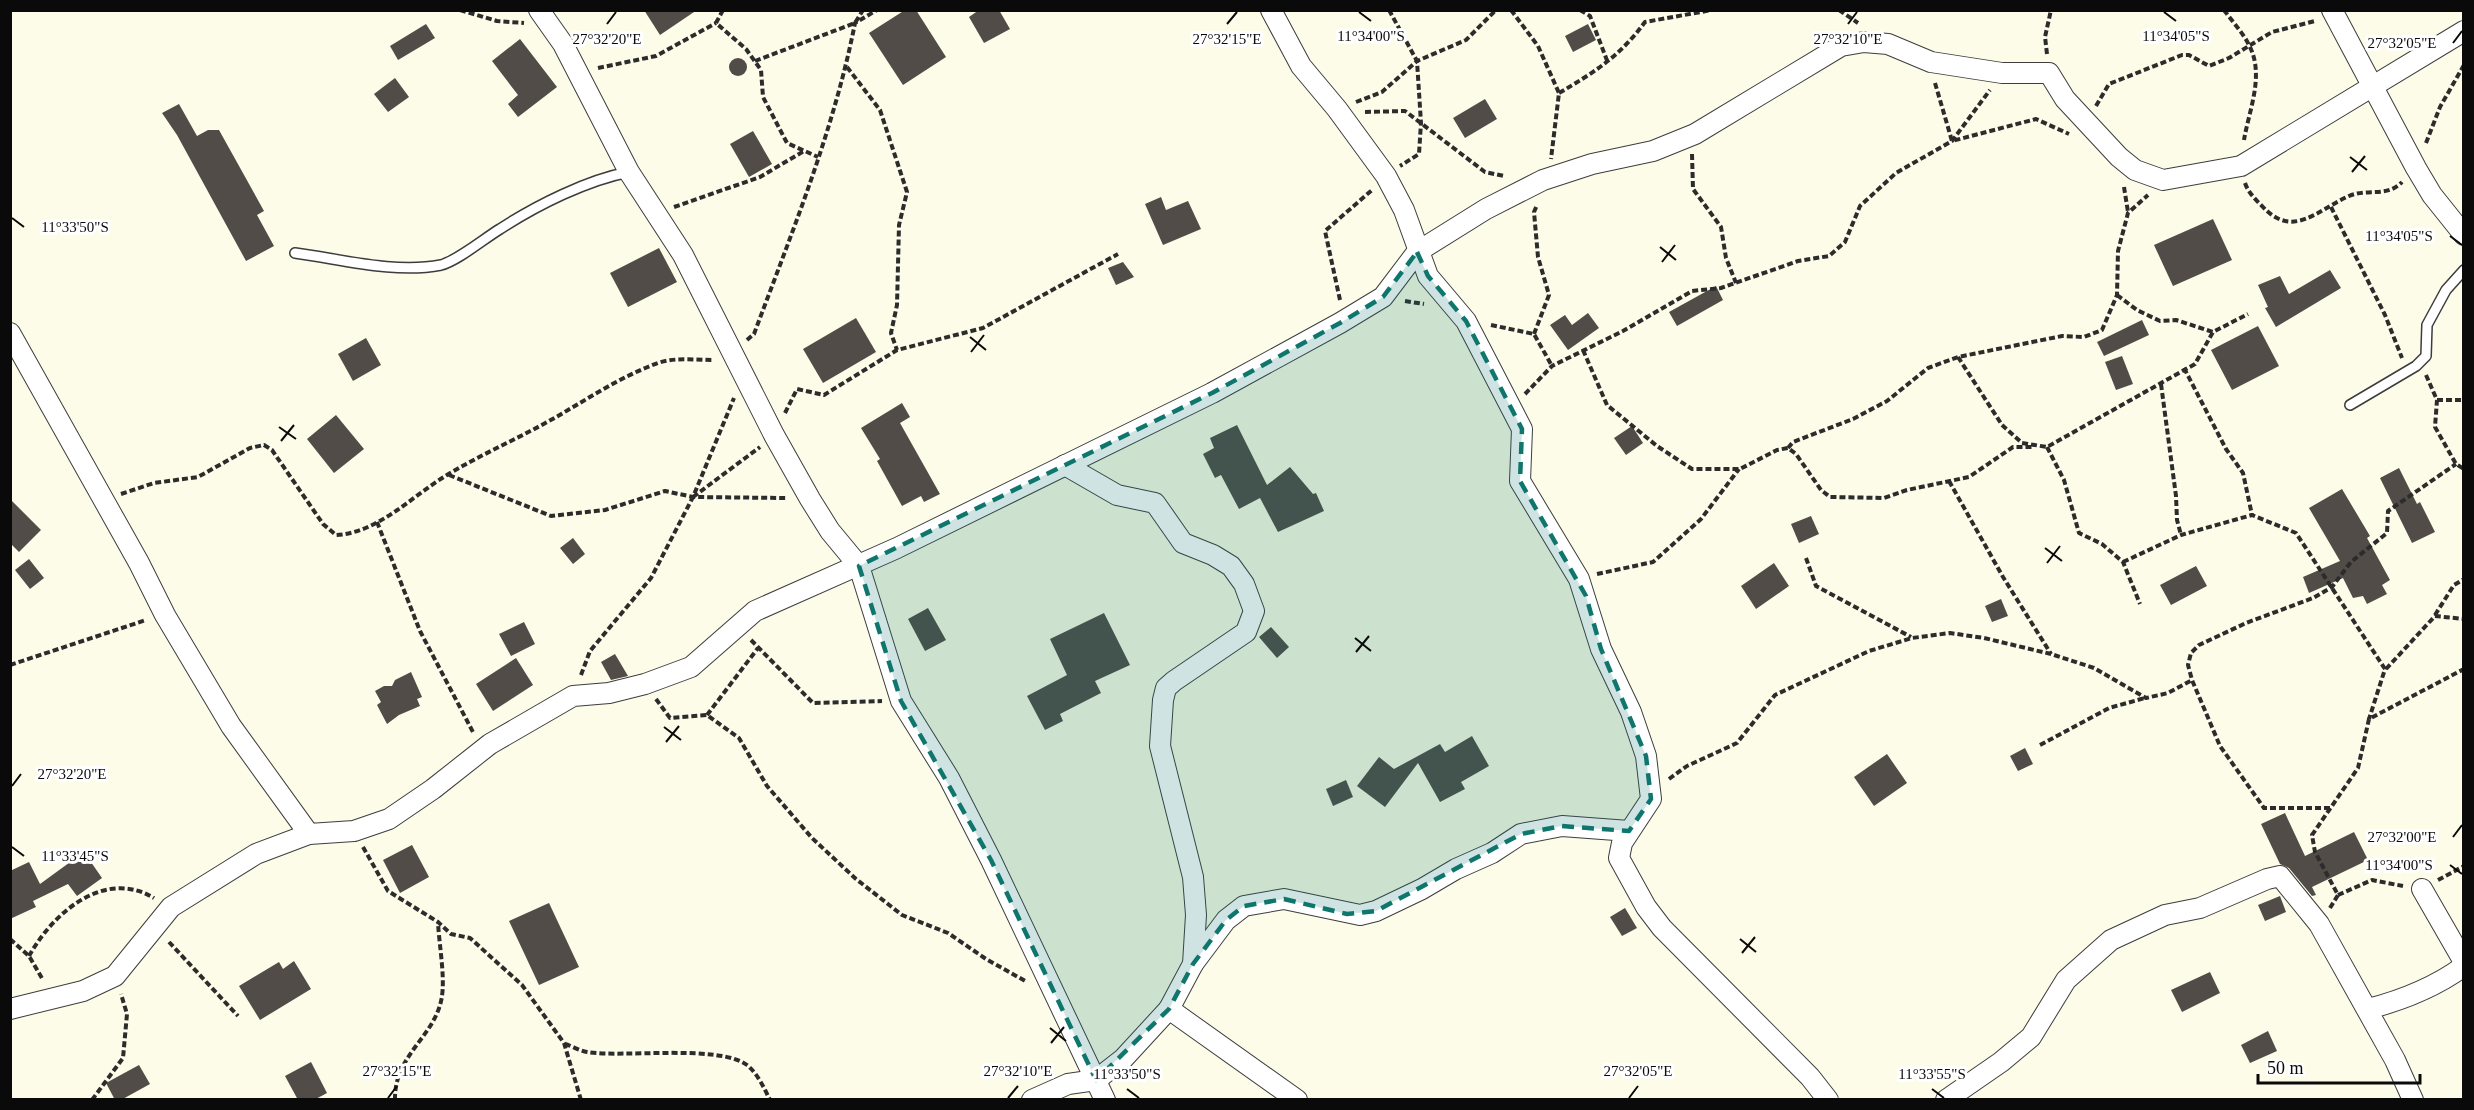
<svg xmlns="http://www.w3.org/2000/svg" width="2474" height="1110" viewBox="0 0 2474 1110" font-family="'Times New Roman',serif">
<rect width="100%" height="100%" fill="#fdfce8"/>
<g fill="#514c47">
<path d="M644 10H697L660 35Z"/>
<path d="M905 10H916L946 57 903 85 869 33Z"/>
<path d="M979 10H999L1010 29 984 43 969 17Z"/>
<path d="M426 24 435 38 398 60 390 46Z"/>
<path d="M1588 24 1596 40 1573 52 1565 36Z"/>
<path d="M520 39 557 87 518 117 508 104 518 95 492 61Z"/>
<circle cx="738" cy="67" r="9"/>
<path d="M395 78 409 97 388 112 374 94Z"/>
<path d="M1485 99 1497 119 1465 138 1453 118Z"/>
<path d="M179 104 197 136 208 130H219L264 211 257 215 274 246 246 261 177 135 162 113Z"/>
<path d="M753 131 772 164 749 177 730 144Z"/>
<path d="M1161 197 1166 210 1188 201 1201 229 1163 245 1145 204Z"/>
<path d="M2213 219 2232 260 2173 286 2154 245Z"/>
<path d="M659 248 677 282 628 307 610 273Z"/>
<path d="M1123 262 1134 277 1116 285 1108 268Z"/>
<path d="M2330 270 2341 288 2276 327 2265 308 2268 307 2258 285 2280 276 2289 294Z"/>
<path d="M1716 286 1723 300 1677 326 1669 312Z"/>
<path d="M1588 313 1599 328 1568 350 1550 325 1565 315 1572 325Z"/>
<path d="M856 318 876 352 823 383 803 349Z"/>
<path d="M2142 320 2149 335 2104 356 2097 342Z"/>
<path d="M2258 326 2279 366 2232 390 2211 350Z"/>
<path d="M366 338 381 365 353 381 338 354Z"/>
<path d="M2122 356 2133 384 2116 390 2105 362Z"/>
<path d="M902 403 910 417 900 423 940 494 924 502 921 496 902 506 877 461 880 459 861 428Z"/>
<path d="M336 415 364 449 334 473 307 439Z"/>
<path d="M1237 425 1267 485 1290 467 1313 494 1316 493 1324 511 1278 532 1260 498 1239 509 1221 475 1215 478 1203 454 1214 448 1210 438Z"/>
<path d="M1632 426 1643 443 1626 455 1614 438Z"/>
<path d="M2399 468 2417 504 2420 502 2435 532 2412 543 2380 478Z"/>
<path d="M2342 489 2370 536 2367 538 2390 580 2382 585 2387 594 2367 604 2363 596 2353 598 2343 578 2309 593 2303 577 2340 561 2309 508Z"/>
<path d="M10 499 41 530 19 552 10 543Z"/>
<path d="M1811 516 1819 534 1799 543 1791 524Z"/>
<path d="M573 538 585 554 573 564 560 548Z"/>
<path d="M29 559 44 578 30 589 15 570Z"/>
<path d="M1774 563 1789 586 1756 609 1741 586Z"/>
<path d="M2196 566 2207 586 2171 605 2160 585Z"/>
<path d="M2001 599 2008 616 1992 622 1985 606Z"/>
<path d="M928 608 946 640 925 651 908 619Z"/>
<path d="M1104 613 1130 665 1095 681 1101 693 1060 714 1063 721 1045 730 1027 696 1067 675 1050 639Z"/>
<path d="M524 622 535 644 511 656 499 634Z"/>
<path d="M1271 627 1289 647 1277 658 1259 637Z"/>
<path d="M615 654 628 676 611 680 601 662Z"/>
<path d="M516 658 533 685 493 711 476 684Z"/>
<path d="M411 672 422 697 417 699 420 706 399 715 387 724 377 705 381 702 375 691 384 686H392L395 680Z"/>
<path d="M1472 736 1489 766 1461 782 1465 789 1440 802 1418 763 1385 807 1357 786 1379 757 1394 769 1440 744 1445 752Z"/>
<path d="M2025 748 2033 764 2018 771 2010 756Z"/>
<path d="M1887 754 1907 783 1874 806 1854 777Z"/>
<path d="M1346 780 1353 797 1333 806 1326 789Z"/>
<path d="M2285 813 2305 856 2354 832 2368 860 2312 887 2316 895 2312 896 2289 868 2280 864 2261 824Z"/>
<path d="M412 845 429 877 400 893 383 860Z"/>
<path d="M84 852 102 878 77 896 68 884 33 901 36 907 10 919V871L29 862 40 884Z"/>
<path d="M2280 896 2286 912 2265 921 2258 905Z"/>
<path d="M549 903 579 967 539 985 509 921Z"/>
<path d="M1625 908 1637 928 1622 936 1610 917Z"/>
<path d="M294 961 311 989 260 1020 239 986 279 962 283 969Z"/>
<path d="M2210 972 2220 993 2182 1012 2171 990Z"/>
<path d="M2268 1031 2277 1051 2250 1063 2241 1045Z"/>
<path d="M311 1062 327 1093 314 1100H298L285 1076Z"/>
<path d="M139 1065 150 1084 121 1100H115L106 1083Z"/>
</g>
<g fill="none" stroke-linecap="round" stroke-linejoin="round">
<defs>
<g id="service">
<path d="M295 253C341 259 394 274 441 265 457 261 485 238 500 229 537 205 587 180 629 172"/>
<path d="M2350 405 2416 366 2426 356 2427 325 2446 290 2464 270"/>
</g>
<g id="minor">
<path d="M539 10 563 44 629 172 683 255 774 435 810 499 830 531 859 566 901 701 949 778 991 860 1105 1100"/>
<path d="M1271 10 1301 66 1337 109 1386 176 1404 210 1428 276 1466 321 1522 429 1520 481 1579 579 1601 649 1631 712 1646 756 1651 799 1622 843 1619 858 1646 907 1662 928 1810 1077 1828 1100"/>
<path d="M2332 10 2416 168 2432 195 2464 235"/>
<path d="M10 333 139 563 165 615 231 726 309 834"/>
<path d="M1065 465 1117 495 1155 503 1183 543 1213 555 1231 566 1244 584 1254 611 1246 632 1174 681 1166 688 1163 700 1160 746 1193 877 1196 915 1193 964 1169 1009"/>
<path d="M2422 889 2464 962"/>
<path d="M1193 964 1226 920 1244 906 1284 899 1360 915 1376 911 1422 889 1456 869 1492 853 1521 834 1562 826 1629 831"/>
<path d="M10 1009 83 991 115 976 171 907 256 854 309 834 354 831 389 819 433 789 490 744 573 696 609 693 645 684 691 667 755 611 897 548 1212 393 1340 323 1383 297 1417 252 1486 209 1543 180 1592 164 1653 151 1695 134 1841 46 1864 42 1888 44 1931 62 2002 73H2049L2065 99 2119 157 2135 170 2163 180 2241 166 2464 31"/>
<path d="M2368 1009C2403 1000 2434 988 2464 966"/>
<path d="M1032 1100 1068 1084 1096 1080 1123 1059 1169 1009 1297 1100"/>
<path d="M1946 1100 2001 1062 2031 1037 2066 980 2111 940 2165 915 2200 908 2267 879 2280 876 2319 924 2395 1060 2413 1100"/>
</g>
</defs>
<use href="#service" stroke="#3d3d3d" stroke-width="12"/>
<use href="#minor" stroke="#3d3d3d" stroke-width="22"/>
<g stroke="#2c2c2c" stroke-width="4" stroke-dasharray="6 3" stroke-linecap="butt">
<path d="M460 10 497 21 524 23"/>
<path d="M723 10 716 23 746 49 761 70 763 97 787 143 818 157"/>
<path d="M1389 10 1417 61 1421 123 1419 154 1400 166"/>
<path d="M1511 10 1538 46 1559 93 1551 159"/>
<path d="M1580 10 1590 16 1608 63"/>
<path d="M1839 10 1858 23"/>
<path d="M2224 10C2232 21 2243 33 2249 45 2265 75 2249 110 2244 140"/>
<path d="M2047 54 2045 37 2051 10"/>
<path d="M755 61 855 23 863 10"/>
<path d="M847 67 880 110 907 192 899 225 897 305 891 333 897 350"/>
<path d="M598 68 656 56 716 23"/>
<path d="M1935 83 1952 141 2036 119 2069 134"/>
<path d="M1559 93C1595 72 1620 56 1645 22L1712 10"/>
<path d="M1356 102 1382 92 1417 61 1466 40 1496 10"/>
<path d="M2096 106 2109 84 2182 55H2189L2209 66 2229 58 2272 32 2315 21"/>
<path d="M1365 112 1405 111 1485 172 1504 176"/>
<path d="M2426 143 2440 107 2464 65"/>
<path d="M1692 154 1693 189 1721 227 1726 258 1736 283"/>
<path d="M2245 183C2248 192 2255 199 2262 206 2293 240 2317 210 2349 196 2367 188 2387 198 2402 182"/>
<path d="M2124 187 2128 212"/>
<path d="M674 207 760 177 804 151"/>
<path d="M2331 207 2385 315 2402 358"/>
<path d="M2117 295 2137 310 2160 321 2176 320 2213 332 2248 314"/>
<path d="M1340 300 1325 231 1372 190"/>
<path d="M1405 301 1424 304"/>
<path d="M1491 325 1534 334 1552 366"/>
<path d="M1534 334 1549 295 1538 257 1534 212 1537 205"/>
<path d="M747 340 754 334C792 232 834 130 855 23L877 10"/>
<path d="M1583 350 1607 405 1657 446 1692 469H1740L1777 450 1788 448 1796 454 1821 490 1830 497 1884 498 1907 490 1969 477 2013 447H2033"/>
<path d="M1958 357 2002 425 2022 443 2047 447 2195 364 2213 332"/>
<path d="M2184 368 2226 449 2243 473 2252 515"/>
<path d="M2426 375 2437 400 2435 427 2456 464 2464 469"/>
<path d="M2161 384 2176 496 2177 520 2181 535"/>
<path d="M1525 394 1552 366 1623 331 1692 291 1721 288 1798 261 1829 256 1845 242 1860 206 1896 173 1952 141 1990 90"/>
<path d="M2437 400H2464"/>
<path d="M785 413 797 389 824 395 897 350 983 328 1118 254"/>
<path d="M2047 447 2064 480 2079 533 2102 544 2123 562 2140 604"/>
<path d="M1788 448 1793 442 1853 419 1887 401 1928 368 1958 357 2062 336 2084 337 2102 330 2117 295 2118 251 2128 213 2148 195"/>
<path d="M449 475 551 516 605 510 665 491 693 497 786 498"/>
<path d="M1949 481 2003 577 2051 654"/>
<path d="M121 494 154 483 198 477 250 448 264 445 272 450 323 524 336 535C378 533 412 496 447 475 480 455 515 440 549 421 585 401 619 377 658 363 676 357 695 360 713 360"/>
<path d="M693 497 760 447"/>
<path d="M377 522 420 631 474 734"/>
<path d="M1806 558 1816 586 1911 637"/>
<path d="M2123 562 2181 535 2252 515 2296 533 2385 669 2369 719"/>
<path d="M1597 574 1653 562 1701 519 1739 469"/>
<path d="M2435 615 2454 585 2464 579"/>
<path d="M751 640 813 703 882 701"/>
<path d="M10 665 146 620"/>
<path d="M2386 669 2435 616 2464 619"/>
<path d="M581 675 590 651 651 578 693 497 734 398"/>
<path d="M656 699 670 718 707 715 739 738 767 786 812 838 856 879 902 915 948 933 986 959 1027 982"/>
<path d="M707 715 758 648"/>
<path d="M2040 745 2109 708 2145 698"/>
<path d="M1669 779 1687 766 1737 743 1775 695 1869 651 1912 638 1950 633 1984 638 2051 654 2094 668 2146 698 2168 693 2192 680"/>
<path d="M2330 808H2264L2220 746 2192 680 2188 665 2191 653 2199 645 2246 623 2313 598 2332 587 2351 562 2387 533 2388 511 2456 464"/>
<path d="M363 847 388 891 438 922 451 934 470 938 522 985 564 1043 581 1100"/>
<path d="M2438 880 2464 866"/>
<path d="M2338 895 2372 880 2403 886"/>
<path d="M2330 908 2338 895 2315 852 2312 835 2358 768 2369 719 2464 669"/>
<path d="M10 939 29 956 43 980"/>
<path d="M169 942 238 1016"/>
<path d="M29 956C53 913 104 868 154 898"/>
<path d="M565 1044C572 1046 580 1051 587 1052 624 1058 718 1044 747 1065 758 1074 764 1088 770 1100"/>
<path d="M92 1100 123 1058 127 1014 121 994"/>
<path d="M395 1100C394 1054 436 1037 442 996 445 975 439 944 438 922"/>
</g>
<use href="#service" stroke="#fff" stroke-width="9"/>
<use href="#minor" stroke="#fff" stroke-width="20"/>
</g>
<path fill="#0f766e" fill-opacity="0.2" stroke="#0f766e" stroke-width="4.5" stroke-dasharray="12 8" stroke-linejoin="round" d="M1417 252 1428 276 1466 321 1522 429 1520 481 1586 596 1601 649 1646 756 1651 799 1629 831 1562 826 1521 834 1376 911 1347 914 1284 899 1244 906 1226 920 1193 964 1169 1009 1096 1080 991 860 901 701 859 566 1212 393 1340 323 1383 297Z"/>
<path fill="none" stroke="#0a0a0a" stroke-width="2" d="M1359 12 1371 21M2164 12 2176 21M607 24 616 12M1227 24 1237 12M1848 24 1857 12M2453 43 2462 31M2350 157 2367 170M2352 172 2365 156M12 218 24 227M2450 236 2462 245M1660 247 1676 260M1662 262 1675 245M970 337 986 350M971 352 984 335M279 427 296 439M281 441 294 425M2045 548 2062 561M2047 563 2060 546M1355 638 1371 651M1356 652 1369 636M664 727 681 740M666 742 679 726M12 786 21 774M2453 837 2462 825M12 847 24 856M2450 865 2462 874M1740 939 1756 952M1742 953 1755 937M1050 1028 1066 1041M1051 1043 1064 1027M1127 1089 1139 1098M1932 1089 1944 1098M388 1098 397 1086M1008 1098 1018 1086M1629 1098 1638 1086"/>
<g font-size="15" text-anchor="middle" fill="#0a0a0a" stroke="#fff" stroke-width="6" stroke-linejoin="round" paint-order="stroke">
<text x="1371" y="41">11°34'00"S</text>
<text x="2176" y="41">11°34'05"S</text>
<text x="607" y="44">27°32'20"E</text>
<text x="1227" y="44">27°32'15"E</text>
<text x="1848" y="44">27°32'10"E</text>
<text x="2402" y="48">27°32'05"E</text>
<text x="75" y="232">11°33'50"S</text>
<text x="2399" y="241">11°34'05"S</text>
<text x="72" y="779">27°32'20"E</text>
<text x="2402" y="842">27°32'00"E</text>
<text x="75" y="861">11°33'45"S</text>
<text x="2399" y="870">11°34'00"S</text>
<text x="397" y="1076">27°32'15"E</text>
<text x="1018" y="1076">27°32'10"E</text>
<text x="1638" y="1076">27°32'05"E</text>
<text x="1127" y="1079">11°33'50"S</text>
<text x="1932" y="1079">11°33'55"S</text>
</g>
<rect width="2474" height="1110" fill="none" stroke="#0a0a0a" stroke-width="24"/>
<path d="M2258 1074v9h162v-9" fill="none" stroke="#0a0a0a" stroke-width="3"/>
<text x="2267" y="1074" font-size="18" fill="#0a0a0a" stroke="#ffffff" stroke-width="4.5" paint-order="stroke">50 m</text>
</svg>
